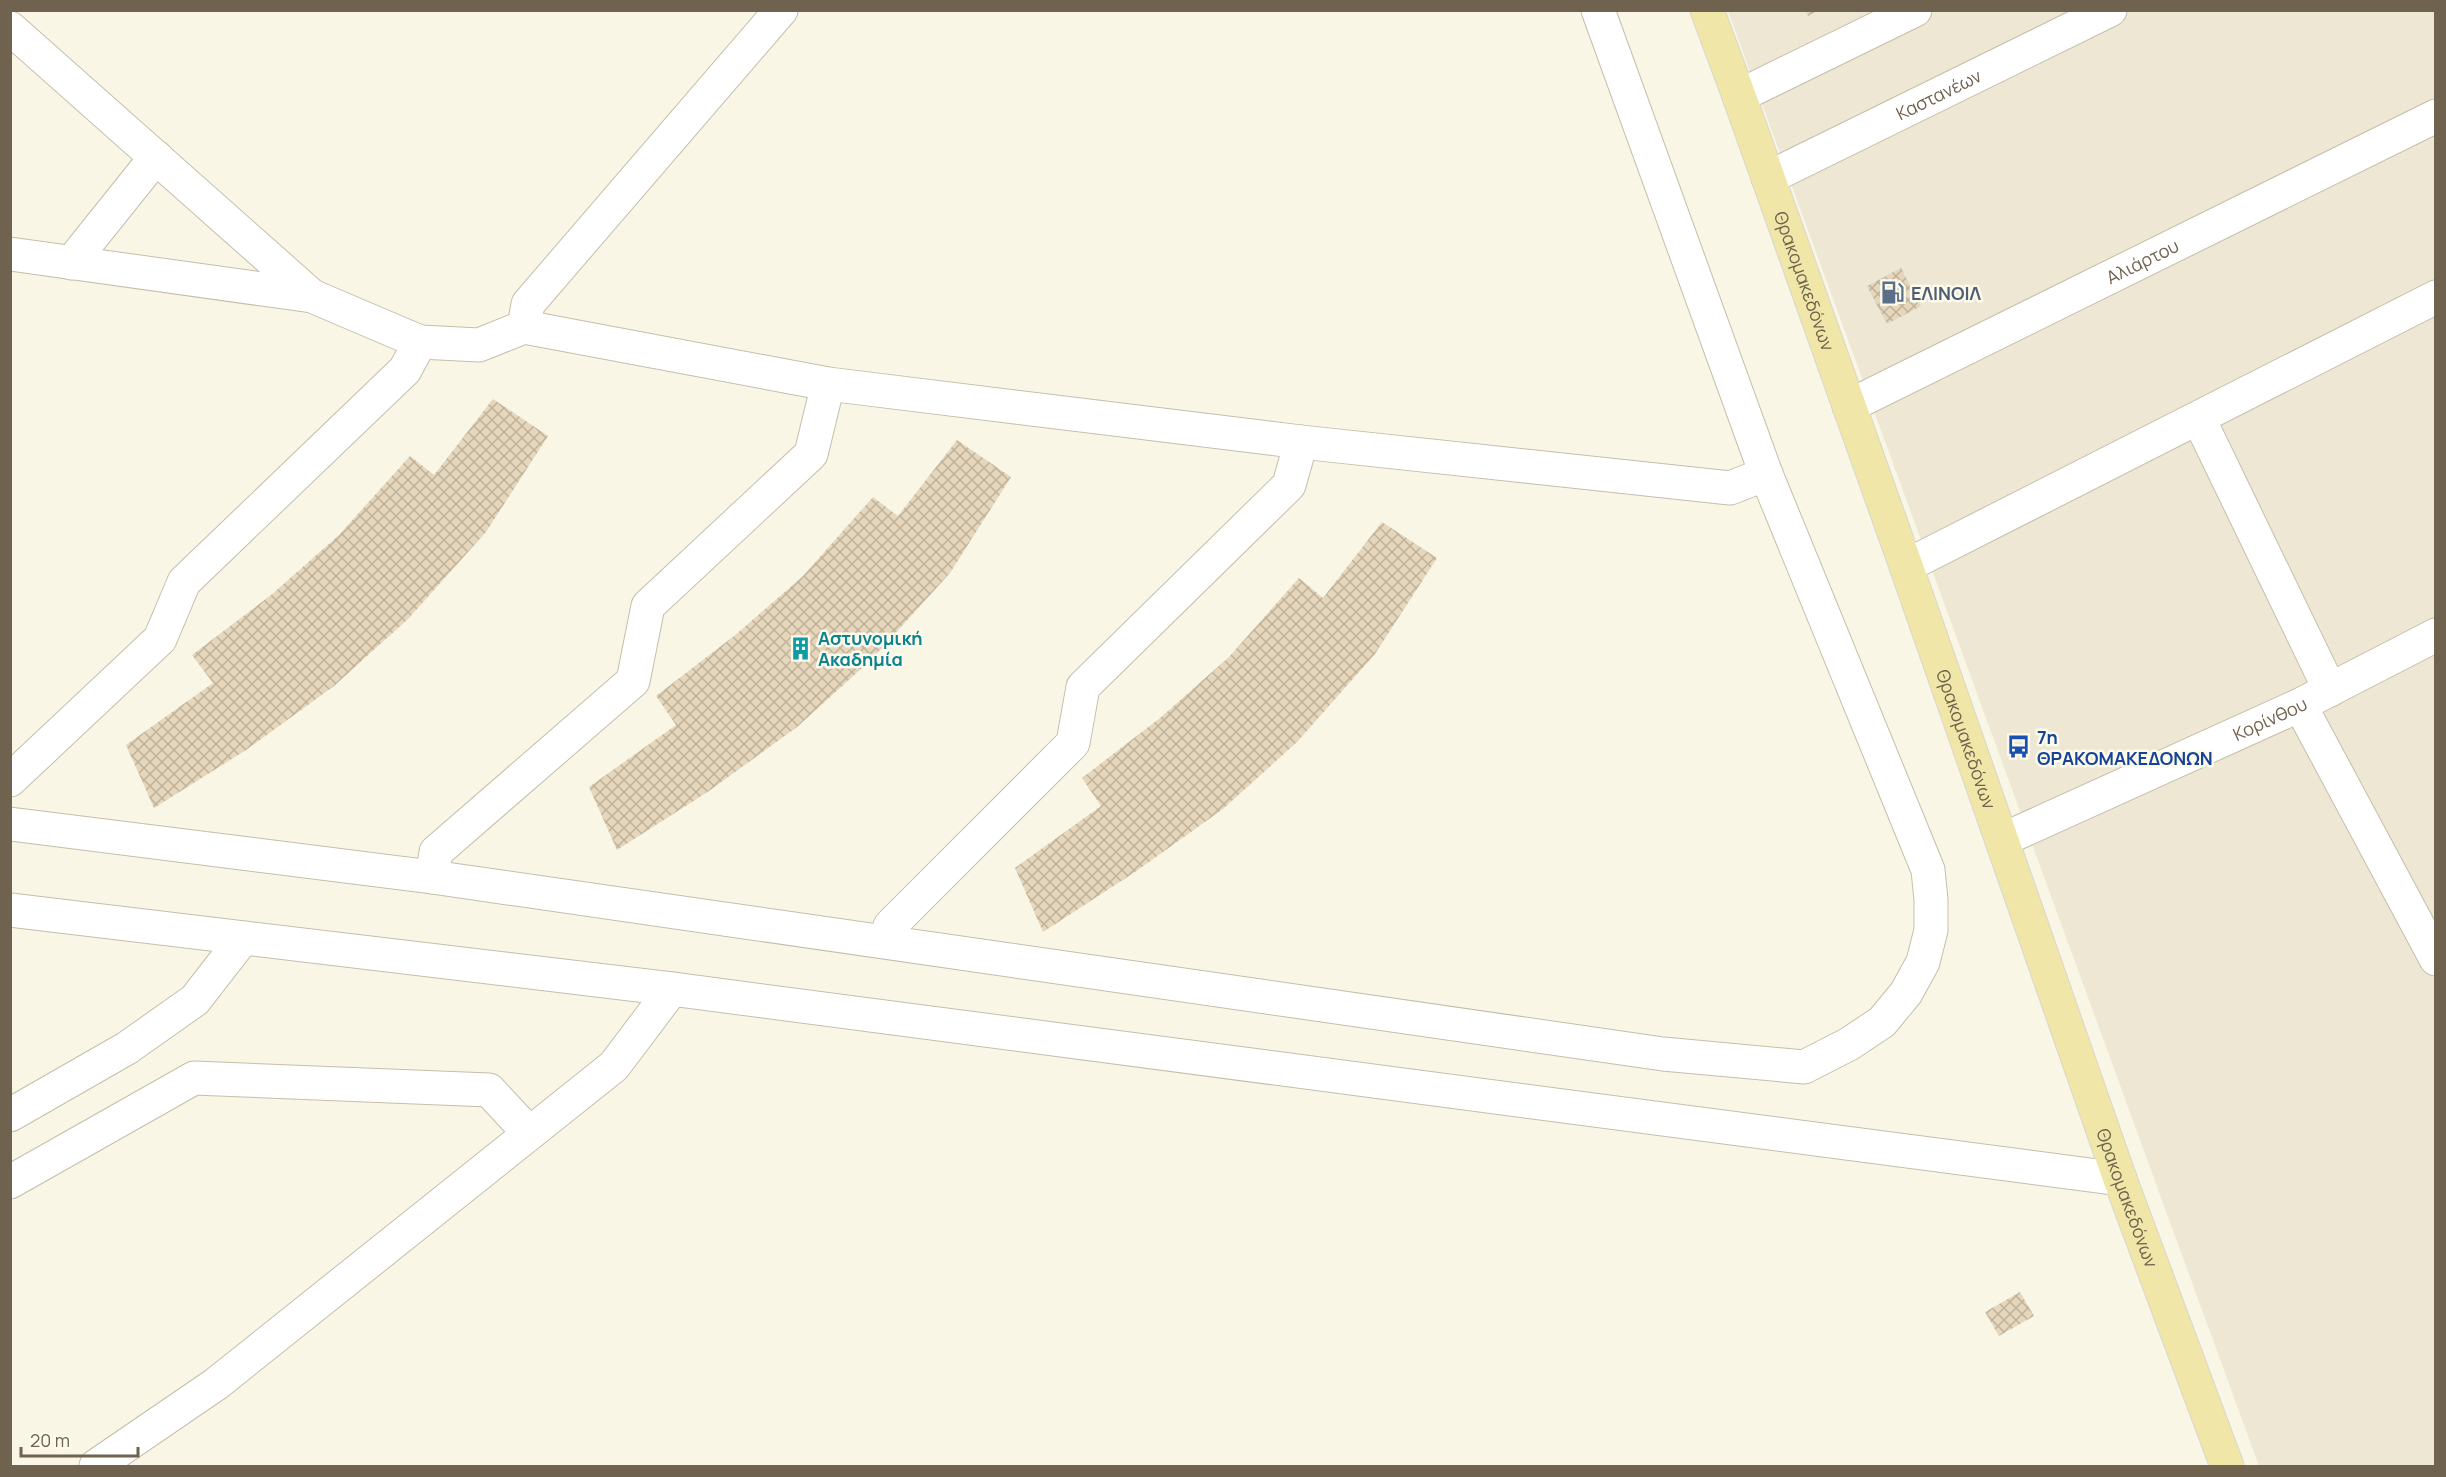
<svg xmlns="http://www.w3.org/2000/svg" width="2446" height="1477" viewBox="0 0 2446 1477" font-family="Manrope,sans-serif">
<defs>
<pattern id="building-cross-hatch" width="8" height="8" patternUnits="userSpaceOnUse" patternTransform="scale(1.5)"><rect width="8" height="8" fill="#e6d7bc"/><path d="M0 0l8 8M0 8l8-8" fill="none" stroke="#bfb29b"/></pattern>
</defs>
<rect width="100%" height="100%" fill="#f9f6e6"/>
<path fill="#ede7d3" d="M1728 11H2435V1466H2259Z"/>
<g fill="url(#building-cross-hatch)">
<path d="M1805 10H1819L1808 16Z"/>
<path d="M1901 268 1921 306 1887 324 1867 286Z"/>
<path d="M493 399 548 436 486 532 408 619 334 686 246 750 154 808 126 745 213 683 192 655 271 595 339 535 410 456 434 475Z"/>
<path d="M957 440 1011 477 950 573 871 660 797 727 709 791 617 850 589 787 676 725 656 696 734 636 803 576 873 497 898 516Z"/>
<path d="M1382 522 1437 558 1375 654 1297 742 1223 809 1135 872 1043 932 1015 868 1101 806 1082 778 1160 718 1229 657 1299 578 1323 598Z"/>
<path d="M2020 1292 2034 1316 1999 1336 1985 1312Z"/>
</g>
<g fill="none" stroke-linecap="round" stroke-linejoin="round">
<defs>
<g id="minor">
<path d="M10 28 312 296"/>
<path d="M1739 96 1915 10"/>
<path id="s1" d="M1768 178 2110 10"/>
<path d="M10 254 312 296 420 342 479 345 524 327 828 384 1301 442 1730 488 1766 474"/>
<path d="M71 263 156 157"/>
<path d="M524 327 528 304 781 10"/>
<path id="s2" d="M1849 406 2436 116"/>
<path d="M2199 419 2330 690"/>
<path d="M1906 566 2436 297"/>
<path d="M2300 705 2436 959"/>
<path d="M10 780 160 639 184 582 405 370 420 342"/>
<path d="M10 824 432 877 1663 1054 1804 1067 1849 1044 1882 1022 1906 993 1923 962 1931 930V900L1928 870 1766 474 1598 10"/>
<path id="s3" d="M2002 840 2300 705 2436 635"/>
<path d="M432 877 436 852 633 681 648 606 811 454 828 384"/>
<path d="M10 910 672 989 2120 1179"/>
<path d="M885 941 890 926 1073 743 1083 687 1289 485 1301 442"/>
<path d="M10 1115 127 1048 195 1000 243 938"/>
<path d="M10 1182 194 1078 489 1090 529 1133"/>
<path d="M96 1466 216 1384 614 1066 672 989"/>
</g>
<g id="major">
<path id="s4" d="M1707 10 1739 96 1906 566 2120 1179 2227 1466"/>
</g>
</defs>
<use href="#minor" stroke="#c6beab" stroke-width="35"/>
<use href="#major" stroke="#dad6d1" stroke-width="35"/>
<use href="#minor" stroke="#fff" stroke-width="33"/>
<use href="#major" stroke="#efe6a7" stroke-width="33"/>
</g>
<defs>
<symbol id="fuel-bare" viewBox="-9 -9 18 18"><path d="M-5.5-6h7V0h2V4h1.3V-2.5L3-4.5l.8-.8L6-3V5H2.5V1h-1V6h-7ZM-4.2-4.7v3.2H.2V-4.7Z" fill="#5c6f8a" stroke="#fcfaeb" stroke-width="2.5" paint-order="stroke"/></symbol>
<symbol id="building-bare" viewBox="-9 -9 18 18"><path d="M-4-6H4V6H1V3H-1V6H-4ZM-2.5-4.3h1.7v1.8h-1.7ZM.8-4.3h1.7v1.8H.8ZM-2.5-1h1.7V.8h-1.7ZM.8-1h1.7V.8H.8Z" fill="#0f9aa8" stroke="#fcfaeb" stroke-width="2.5" paint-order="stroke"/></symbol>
<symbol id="bus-bare" viewBox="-9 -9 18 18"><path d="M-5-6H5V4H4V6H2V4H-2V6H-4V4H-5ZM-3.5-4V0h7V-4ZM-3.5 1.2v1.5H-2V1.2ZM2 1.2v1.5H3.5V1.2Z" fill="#1a4fb4" stroke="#fcfaeb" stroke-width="2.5" paint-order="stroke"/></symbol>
</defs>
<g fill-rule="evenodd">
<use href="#fuel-bare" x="1876" y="276" width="33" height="33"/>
<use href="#building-bare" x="784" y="632" width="33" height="33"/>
<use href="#bus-bare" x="2002" y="730" width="33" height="33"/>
</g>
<g text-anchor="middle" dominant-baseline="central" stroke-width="5" stroke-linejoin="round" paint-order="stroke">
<g font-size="18" fill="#6f624e" stroke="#fcfaeb">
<text stroke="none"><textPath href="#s1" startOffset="190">Καστανέων</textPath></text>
<text stroke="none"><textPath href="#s2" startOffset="327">Αλιάρτου</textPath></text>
<text stroke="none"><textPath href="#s4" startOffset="288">Θρακομακεδόνων</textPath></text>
<text stroke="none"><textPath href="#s3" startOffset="294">Κορίνθου</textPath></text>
<text stroke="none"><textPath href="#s4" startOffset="774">Θρακομακεδόνων</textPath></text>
<text stroke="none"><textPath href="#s4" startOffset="1260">Θρακομακεδόνων</textPath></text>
</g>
<g font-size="18" font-weight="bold" fill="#4e5e75" stroke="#fcfaeb" text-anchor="start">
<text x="1911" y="293">ΕΛΙΝΟΙΛ</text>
</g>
<g font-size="18" font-weight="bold" fill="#0d838f" stroke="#fcfaeb" text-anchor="start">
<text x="818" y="638">Αστυνομική<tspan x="818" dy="21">Ακαδημία</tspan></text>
</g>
<g font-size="18" font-weight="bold" fill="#164399" stroke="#fcfaeb" text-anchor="start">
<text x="2037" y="737">7η<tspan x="2037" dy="21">ΘΡΑΚΟΜΑΚΕΔΟΝΩΝ</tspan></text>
</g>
</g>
<rect width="2446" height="1477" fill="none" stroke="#6f624e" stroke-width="24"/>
<path d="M21 1447v9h117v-9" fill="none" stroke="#6f624e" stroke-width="3"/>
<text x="30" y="1447" font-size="18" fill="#6f624e" stroke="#fcfaeb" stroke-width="4.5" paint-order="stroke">20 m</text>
</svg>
